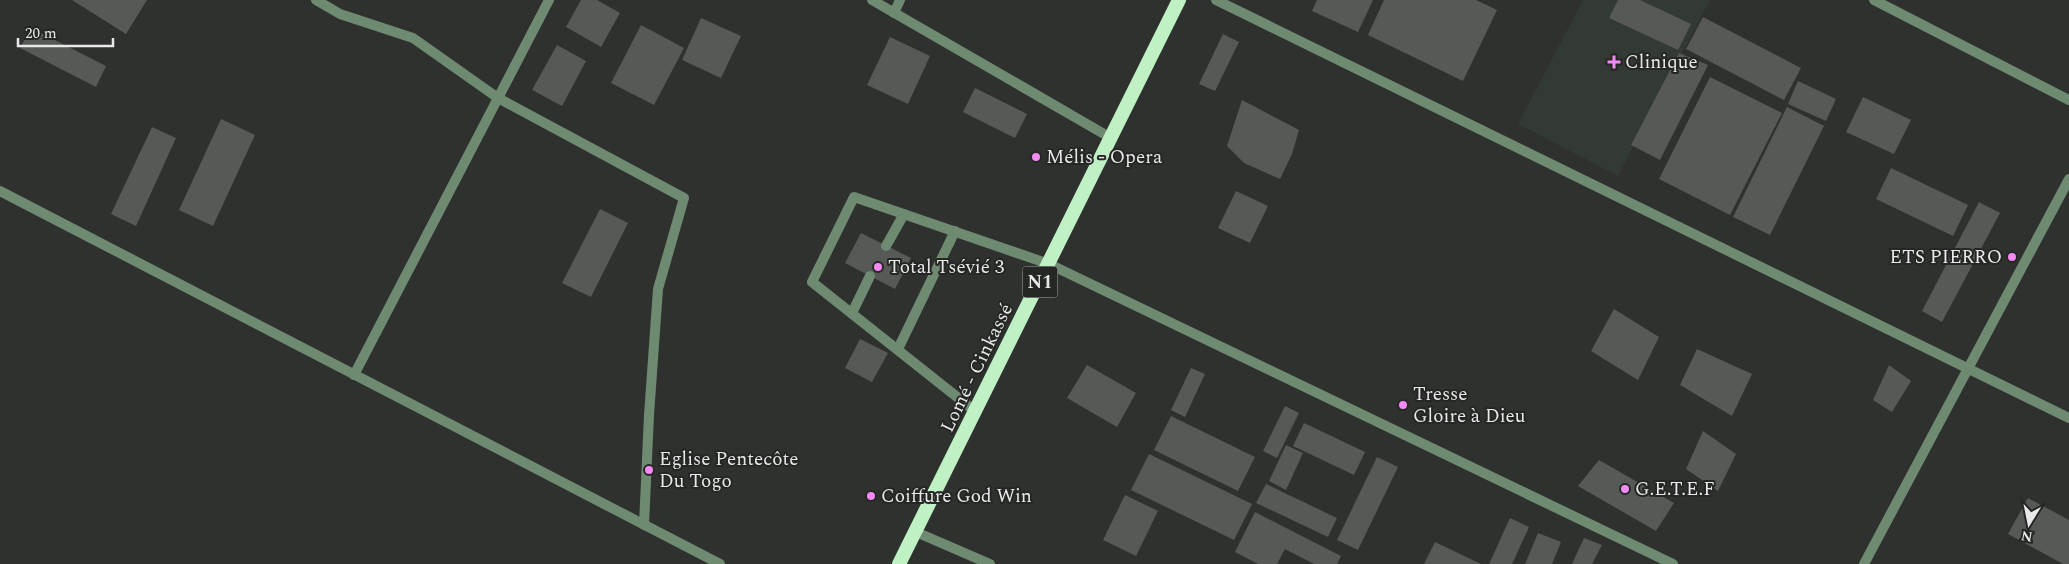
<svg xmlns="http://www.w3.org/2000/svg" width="2069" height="564" viewBox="0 0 2069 564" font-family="Spectral,serif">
<rect width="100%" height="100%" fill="#2f312f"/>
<path fill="#323a33" d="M1583 0H1710L1618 176 1518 124Z"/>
<g fill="#565956">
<path d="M72 0H147L126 34Z"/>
<path d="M581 0H597L620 13 601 47 566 27Z"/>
<path d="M1317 0H1373L1358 32 1312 11Z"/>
<path d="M1384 0H1476L1497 10 1463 81 1368 35Z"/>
<path d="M1618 0H1640L1691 24 1678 50 1609 18Z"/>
<path d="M1703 17 1801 68 1784 100 1686 49Z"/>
<path d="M701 18 741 36 721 78 682 60Z"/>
<path d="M641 25 684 48 654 105 611 83Z"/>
<path d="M31 28 106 66 96 87 20 48Z"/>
<path d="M1223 34 1239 42 1215 91 1199 84Z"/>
<path d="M890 37 930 56 908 104 867 85Z"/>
<path d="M557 45 586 61 562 106 532 90Z"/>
<path d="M1679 53 1708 65 1660 160 1631 145Z"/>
<path d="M1710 77 1782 113 1730 215 1659 179Z"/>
<path d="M1798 81 1836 99 1826 121 1788 104Z"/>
<path d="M975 88 1027 114 1015 138 963 112Z"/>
<path d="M1863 97 1911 120 1894 154 1846 132Z"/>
<path d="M1242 100 1299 130 1292 154 1280 179 1244 163 1227 146Z"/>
<path d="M1787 107 1824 126 1770 235 1733 217Z"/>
<path d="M221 119 255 135 213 226 179 210Z"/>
<path d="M152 127 176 138 136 226 111 214Z"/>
<path d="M1891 168 1968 205 1953 236 1876 199Z"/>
<path d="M1236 191 1268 206 1250 243 1218 228Z"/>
<path d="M1979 202 2000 213 1942 322 1922 311Z"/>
<path d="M600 209 628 223 591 297 562 283Z"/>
<path d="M861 233 911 258 895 289 845 263Z"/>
<path d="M1614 309 1659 337 1638 380 1591 351Z"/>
<path d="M860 339 888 353 872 382 845 368Z"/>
<path d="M1697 349 1752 374 1732 416 1680 385Z"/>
<path d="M1087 365 1136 393 1117 427 1067 398Z"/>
<path d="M1889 365 1911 381 1892 412 1873 400Z"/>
<path d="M1191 368 1205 374 1185 417 1171 410Z"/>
<path d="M1285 406 1299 413 1277 458 1263 451Z"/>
<path d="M1171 416 1255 457 1238 491 1154 450Z"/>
<path d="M1304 423 1365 452 1354 475 1293 446Z"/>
<path d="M1703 431 1736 454 1718 491 1686 469Z"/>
<path d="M1286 445 1303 453 1286 490 1269 481Z"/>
<path d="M1149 454 1252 504 1234 540 1131 490Z"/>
<path d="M1377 457 1398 467 1358 550 1337 540Z"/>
<path d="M1599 460 1674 503 1656 531 1578 486Z"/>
<path d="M1266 484 1337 518 1328 537 1256 503Z"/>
<path d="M1125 495 1158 511 1136 556 1103 540Z"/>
<path d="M2028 498 2069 520V564H2063L2008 534Z"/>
<path d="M1255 512 1341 556 1337 564H1314L1285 549 1277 564H1258L1235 552Z"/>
<path d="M1510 518 1529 527 1512 564H1489Z"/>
<path d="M1538 533 1561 542 1552 564H1525Z"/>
<path d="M1584 538 1602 545 1592 564H1572Z"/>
<path d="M1435 542 1481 564H1424Z"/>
</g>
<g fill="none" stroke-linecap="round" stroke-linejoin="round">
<g stroke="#6e8a71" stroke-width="10">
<path d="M886 246 904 214"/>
<path d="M852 313 870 276"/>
<path d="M898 349 955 231"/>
<path d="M976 412 812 282 854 197 1049 264"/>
</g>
<g stroke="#6e8a71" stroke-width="10">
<path d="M316 0 340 14 413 38 498 98 684 198 658 289 649 415 644 525"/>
<path d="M872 0 1111 138"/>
<path d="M1216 0 2069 418"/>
<path d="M1874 0 2069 100"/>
<path d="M894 13 900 0"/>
<path d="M0 191 720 564"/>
<path d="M1049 264 1673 564"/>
<path d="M354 375 549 0"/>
<path d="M916 532 990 564"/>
<path d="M1864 564 2069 179"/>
</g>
<path stroke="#c0f1c5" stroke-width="14" d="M899 564 1179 0"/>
</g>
<g fill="#f38af1" stroke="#252725" stroke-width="2">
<path d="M1611.5 54.5h5v5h5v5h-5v5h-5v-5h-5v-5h5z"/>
<circle cx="1036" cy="157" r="5"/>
<circle cx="2012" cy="257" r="5"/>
<circle cx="878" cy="267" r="5"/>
<circle cx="1403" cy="405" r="5"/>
<circle cx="649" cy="470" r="5"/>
<circle cx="1625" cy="489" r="5"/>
<circle cx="871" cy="496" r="5"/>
</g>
<g text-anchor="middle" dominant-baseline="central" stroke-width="4" stroke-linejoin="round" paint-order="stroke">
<rect fill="#252725" stroke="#adaead" stroke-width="1" x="1022.5" y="266.5" width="35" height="31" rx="4"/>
<g font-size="18" font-weight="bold" fill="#e7e8e7">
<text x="1040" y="282">N1</text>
</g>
<g font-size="19" fill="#e7e8e7" stroke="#252725" text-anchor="start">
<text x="1625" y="62">Clinique</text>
<text x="1046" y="157">Mélis - Opera</text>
<text x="2002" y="257" text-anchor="end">ETS PIERRO</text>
<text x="888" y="267">Total Tsévié 3</text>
<text x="1413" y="394">Tresse<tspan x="1413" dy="22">Gloire à Dieu</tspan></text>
<text x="659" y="459">Eglise Pentecôte<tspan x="659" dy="22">Du Togo</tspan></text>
<text x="1635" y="489">G.E.T.E.F</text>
<text x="881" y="496">Coiffure God Win</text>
</g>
<g font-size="19" fill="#e7e8e7" stroke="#252725">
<text transform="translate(977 368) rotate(-64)">Lomé - Cinkassé</text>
</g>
</g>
<g transform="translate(2029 524) rotate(190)" stroke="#252725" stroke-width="4" paint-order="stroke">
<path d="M0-4L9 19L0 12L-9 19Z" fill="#e7e8e7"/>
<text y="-8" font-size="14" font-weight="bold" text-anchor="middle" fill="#e7e8e7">N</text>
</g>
<path d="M18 38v8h95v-8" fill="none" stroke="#e7e8e7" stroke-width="2.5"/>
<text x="25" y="38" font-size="15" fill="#e7e8e7" stroke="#252725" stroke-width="4" paint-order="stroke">20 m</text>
</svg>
